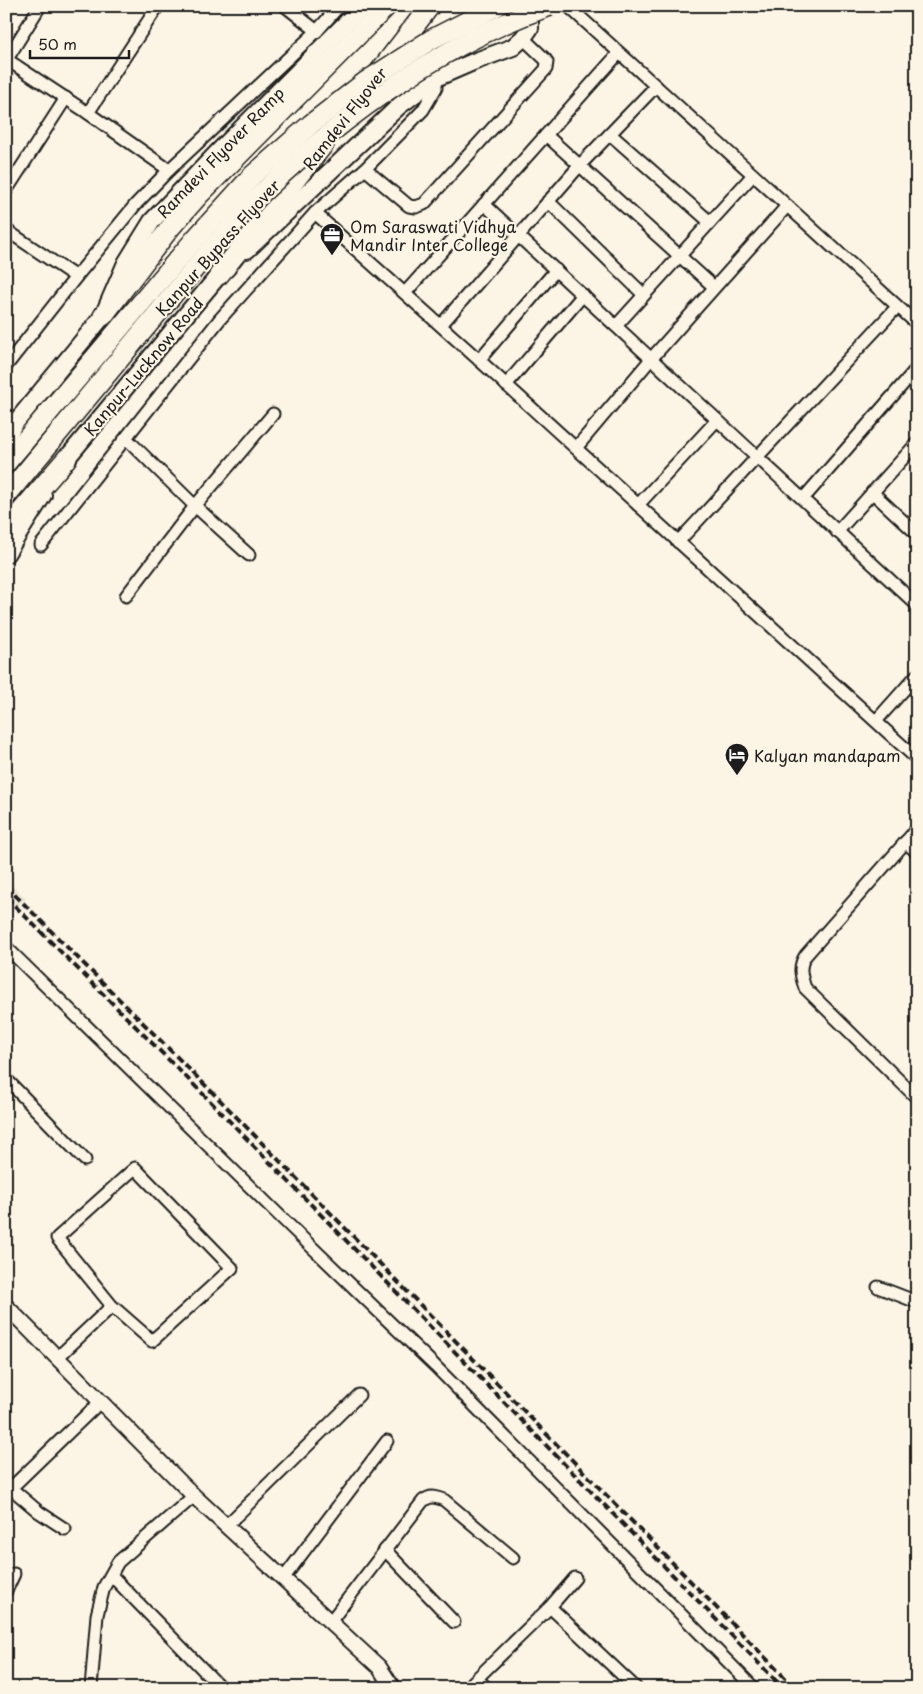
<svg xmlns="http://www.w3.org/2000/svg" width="923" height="1694" viewBox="0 0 923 1694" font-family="'Playpen Sans',sans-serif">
<rect width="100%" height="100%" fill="#fcf5e5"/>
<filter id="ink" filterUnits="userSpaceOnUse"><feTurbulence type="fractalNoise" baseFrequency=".02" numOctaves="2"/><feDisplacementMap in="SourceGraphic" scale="10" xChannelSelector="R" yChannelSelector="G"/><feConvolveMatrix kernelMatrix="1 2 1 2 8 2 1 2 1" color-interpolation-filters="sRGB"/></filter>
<g filter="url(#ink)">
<path fill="#ebe5d6" d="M6 879 26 899 10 910 6 906Z"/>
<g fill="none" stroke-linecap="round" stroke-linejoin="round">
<defs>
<g id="minor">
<path d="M285 6 317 31"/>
<path d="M568 6 917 324"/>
<path d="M6 59 88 113 169 170"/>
<path d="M7 59 40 6"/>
<path d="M88 113 158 6"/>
<path d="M610 134 710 222"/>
<path d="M546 135 714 287"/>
<path d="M365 169 409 206 416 207 424 204 546 69 547 62 545 59 523 38"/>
<path d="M6 191 66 98"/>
<path d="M548 201 644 295"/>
<path d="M484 204 917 605"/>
<path d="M315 213 479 360 917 759"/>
<path d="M6 230 76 277"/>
<path d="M405 293 619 53"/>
<path d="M441 325 580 165 656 86"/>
<path d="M616 326 753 175"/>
<path d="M479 360 556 270"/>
<path d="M6 366 76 277 136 204 169 170 317 31 339 6"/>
<path d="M506 385 583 295"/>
<path d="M126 438 195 506 273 414"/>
<path d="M576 448 651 359 787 206"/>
<path d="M872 492 917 534"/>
<path d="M803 499 917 368"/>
<path d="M638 505 717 420"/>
<path d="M837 532 917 443"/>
<path d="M678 542 897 307"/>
<path d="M41 545 220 319 315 213 365 169 423 110 436 88V78"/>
<path d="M126 596 195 506 249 555"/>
<path d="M876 721 917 675"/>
<path d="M917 829 806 955C798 966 801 976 805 988L917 1098"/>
<path d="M905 842 917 852"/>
<path d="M6 947 291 1227 435 1366 754 1688"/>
<path d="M6 1079 85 1160"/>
<path d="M878 1287 917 1302"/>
<path d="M57 1358 112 1306 57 1238 135 1168 232 1268 152 1341 112 1306"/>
<path d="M6 1484 39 1512 65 1529"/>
<path d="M11 1488 100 1402"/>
<path d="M226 1526 359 1395"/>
<path d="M385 1550 454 1622"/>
<path d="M111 1575 221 1688"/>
<path d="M283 1579 387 1441"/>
<path d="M6 1591 14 1574"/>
<path d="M550 1607 636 1688"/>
<path d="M330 1622 423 1501C431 1495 435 1497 444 1500L513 1558"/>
<path d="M477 1679 487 1688"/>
<path d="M91 1688 97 1615 104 1587 118 1562 194 1496"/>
<path d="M467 1688 550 1607 575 1578"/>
</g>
<path id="tertiary" d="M6 1306 194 1496 379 1667 393 1688"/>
<g id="secondary">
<path d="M247 250 399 106 436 78 473 62 513 47 523 38 530 28V6"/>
<path d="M6 434 103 316 126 263 152 221 217 153 363 6"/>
<path d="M60 468 67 458 219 275 227 268"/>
<path d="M6 554 43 495"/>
</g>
<g id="trunk">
<path d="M342 120 430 6"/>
<path d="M219 275 324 144"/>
<path d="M103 316 170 228 200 194 387 6"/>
<path d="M6 436 10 429"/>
<path d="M6 463 195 239"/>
<path d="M6 496 210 250"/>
<path d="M6 529 67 458"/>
</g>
</defs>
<use href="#minor" stroke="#1c1c1c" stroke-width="15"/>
<use href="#tertiary" stroke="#1c1c1c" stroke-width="18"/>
<use href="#secondary" stroke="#1c1c1c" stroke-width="20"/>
<use href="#trunk" stroke="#1c1c1c" stroke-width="22"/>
<use href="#minor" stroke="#fcf5e5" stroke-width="11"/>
<use href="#tertiary" stroke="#fcf5e5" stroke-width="14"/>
<use href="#secondary" stroke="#fcf5e5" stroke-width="16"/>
<use href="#trunk" stroke="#fcf5e5" stroke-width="19"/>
<g stroke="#1c1c1c" stroke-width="4" stroke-dasharray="8 4" stroke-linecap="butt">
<path d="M6 886 215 1095 795 1688"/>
<path d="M6 897 207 1098 783 1688"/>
</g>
<defs>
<g id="trunk-bridge">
<path d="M195 239 253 175 311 124 365 82 432 39 497 6"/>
<path d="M210 250C228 231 245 210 264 191 343 116 446 41 550 6"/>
</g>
</defs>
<use href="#trunk-bridge" stroke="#1c1c1c" stroke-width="22" stroke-linecap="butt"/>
<use href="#trunk-bridge" stroke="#fcf5e5" stroke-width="19"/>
</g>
</g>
<defs>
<symbol id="office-pin" viewBox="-11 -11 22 30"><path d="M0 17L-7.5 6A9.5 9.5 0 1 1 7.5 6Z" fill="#1c1c1c" stroke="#fcf5e5"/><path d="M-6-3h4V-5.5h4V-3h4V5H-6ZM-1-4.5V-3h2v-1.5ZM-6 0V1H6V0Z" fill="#fff"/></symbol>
<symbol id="hotel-pin" viewBox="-11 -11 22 30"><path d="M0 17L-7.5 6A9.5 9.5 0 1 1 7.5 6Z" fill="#1c1c1c" stroke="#fcf5e5"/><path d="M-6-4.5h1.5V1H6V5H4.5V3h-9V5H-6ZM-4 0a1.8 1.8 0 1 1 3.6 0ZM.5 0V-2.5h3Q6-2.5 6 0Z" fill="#fff"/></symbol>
</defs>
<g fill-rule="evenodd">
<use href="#office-pin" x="318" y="221" width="28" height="38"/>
<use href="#hotel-pin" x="723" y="741" width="28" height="38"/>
</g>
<g text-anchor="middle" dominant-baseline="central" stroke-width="4.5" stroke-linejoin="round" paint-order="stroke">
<g font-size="16" fill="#1c1c1c" stroke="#fcf5e5">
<text transform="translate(344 118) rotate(-52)">Ramdevi Flyover</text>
<text transform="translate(220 152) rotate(-46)">Ramdevi Flyover Ramp</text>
<text transform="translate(217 247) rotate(-48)">Kanpur Bypass Flyover</text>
<text transform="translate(143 366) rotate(-50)">Kanpur-Lucknow Road</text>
</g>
<g font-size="16" fill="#1c1c1c" stroke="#fcf5e5" text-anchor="start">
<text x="350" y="226">Om Saraswati Vidhya<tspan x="350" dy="18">Mandir Inter College</tspan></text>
<text x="754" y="755">Kalyan mandapam</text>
</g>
</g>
<rect width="923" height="1694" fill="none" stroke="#fcf5e5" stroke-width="25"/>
<rect x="12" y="12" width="898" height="1669" fill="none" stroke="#1c1c1c" stroke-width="2" filter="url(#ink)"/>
<path d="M30 50v8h99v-8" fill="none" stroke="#1c1c1c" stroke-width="2.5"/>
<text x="38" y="50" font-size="15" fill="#1c1c1c" stroke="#fcf5e5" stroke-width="4" paint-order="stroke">50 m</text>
</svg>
